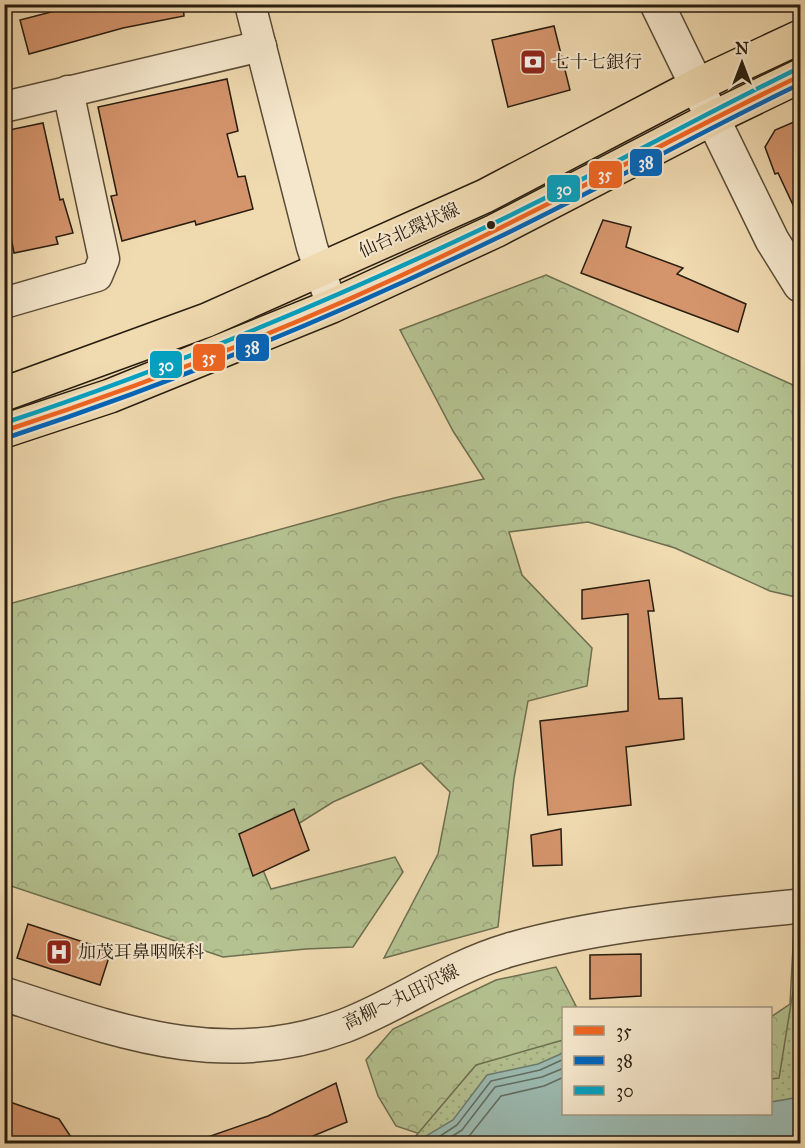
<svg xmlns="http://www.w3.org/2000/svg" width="805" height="1148" viewBox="0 0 805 1148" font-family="'IM FELL Great Primer','Noto Serif JP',serif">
<defs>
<pattern id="forest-crowns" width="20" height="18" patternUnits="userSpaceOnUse" patternTransform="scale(1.5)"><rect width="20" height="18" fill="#b4c190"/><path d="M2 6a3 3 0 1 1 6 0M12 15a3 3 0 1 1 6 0" fill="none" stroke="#9ba57b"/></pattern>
<pattern id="park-dots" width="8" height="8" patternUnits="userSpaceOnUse" patternTransform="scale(1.5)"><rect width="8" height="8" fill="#b4c190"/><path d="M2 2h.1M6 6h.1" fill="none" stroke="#9ba57b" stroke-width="1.8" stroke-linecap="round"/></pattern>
</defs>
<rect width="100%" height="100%" fill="#f0dab0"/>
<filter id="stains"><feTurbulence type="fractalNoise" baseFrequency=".00333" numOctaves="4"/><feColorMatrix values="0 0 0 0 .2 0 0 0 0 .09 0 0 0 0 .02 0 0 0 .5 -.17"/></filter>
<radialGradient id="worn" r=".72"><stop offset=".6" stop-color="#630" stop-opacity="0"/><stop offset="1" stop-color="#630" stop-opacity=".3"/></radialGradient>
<g fill="url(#forest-crowns)" stroke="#6e6f50" stroke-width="1.5">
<path d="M546 275 800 388V598L770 591 675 548 588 522 509 532 522 575 592 648 587 686 528 701 514 778 498 927 384 958 438 854 450 792 421 763 333 802 255 851 271 889 395 857 403 872 353 947 306 949 223 957 5 884V605L394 498 484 479 453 431 400 330Z"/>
<path d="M794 927H800V1097L771 1102V1017L790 1004Z"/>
<path d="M556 967 577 1008H564L563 1053 426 1136 396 1126 378 1096 366 1060 393 1029 496 980Z"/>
</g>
<path fill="url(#park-dots)" stroke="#6e6f50" stroke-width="1.5" d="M800 948V1143L409 1144 476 1065 563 1040 564 1114H770L771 1079 779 1078Z"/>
<path fill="#9bbab1" stroke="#6d7b70" stroke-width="1.5" d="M563 1053 564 1114H770L771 1102 800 1097V1143H420L426 1136 453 1120 487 1075 538 1064Z"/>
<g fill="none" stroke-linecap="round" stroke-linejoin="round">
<g stroke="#626c60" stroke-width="1.5">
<path d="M428 1144 457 1125 491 1081 540 1070 564 1059"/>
<path d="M440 1144 462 1130 495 1087 542 1077 564 1068"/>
<path d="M458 1144 470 1135 501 1096 544 1086 564 1077"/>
</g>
</g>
<g fill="#d4946c" stroke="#281d0f" stroke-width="1.5">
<path d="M82 4H183L184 16 123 28 29 54 20 20Z"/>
<path d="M554 26 570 90 508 107 492 40Z"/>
<path d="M227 79 238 131 227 134 238 177 245 176 253 209 196 225 195 221 122 241 111 196 117 195 98 107Z"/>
<path d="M801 119V222L778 173 775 174 765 147 775 130Z"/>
<path d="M43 123 60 200 63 199 73 233 56 237 58 244 14 253 4 200V131Z"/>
<path d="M603 220 631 227 626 247 683 268 677 274 746 304 738 332 581 273Z"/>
<path d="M649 580 654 611H648L659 699 682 698 684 739 626 747 631 805 548 815 540 721 628 711V614L582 619V590Z"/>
<path d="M294 809 309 850 253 876 239 834Z"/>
<path d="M561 829 562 865 533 866 531 835Z"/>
<path d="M28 924 111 951 100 985 17 958Z"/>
<path d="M641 954V996L590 999V955Z"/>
<path d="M336 1083 347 1122 296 1143H199V1140L268 1116Z"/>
<path d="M4 1100 59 1119 75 1143H4Z"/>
</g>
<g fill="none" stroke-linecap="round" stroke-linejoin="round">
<defs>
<g id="minor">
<path d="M250 4 312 247 332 306"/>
<path d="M4 107 261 46"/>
<path d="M4 303 97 276 104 259 68 91"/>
</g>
<g id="tertiary">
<path d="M657 4 772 240 800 285"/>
<path d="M4 994C121 1032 223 1071 344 1026 401 1004 448 968 509 950 603 923 703 916 800 906"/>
</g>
<g id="primary">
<path d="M4 394 207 320 485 196 695 86 800 37"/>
<path d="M4 431 110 396 332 306 495 231 711 119 800 76"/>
</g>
</defs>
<use href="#minor" stroke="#5a4c37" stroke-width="33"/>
<use href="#tertiary" stroke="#5a4c37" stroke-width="36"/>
<use href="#primary" stroke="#281d0f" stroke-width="36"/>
<use href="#minor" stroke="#f5e7cc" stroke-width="30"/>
<use href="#tertiary" stroke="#f5e7cc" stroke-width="33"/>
<use href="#primary" stroke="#f0dab0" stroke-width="33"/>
<defs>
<path id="bus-1" d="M4 431C172 376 338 309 496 230 598 180 698 125 800 76"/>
<path id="bus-2" d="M6 438C174 383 338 315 497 238 599 189 698 133 800 84"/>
<path id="bus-3" d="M4 423C171 368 332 300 490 225 594 176 694 119 797 69"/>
</defs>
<use href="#bus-1" stroke="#f5e7cc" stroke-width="9"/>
<use href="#bus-2" stroke="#f5e7cc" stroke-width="9"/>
<use href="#bus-3" stroke="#f5e7cc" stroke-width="9"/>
<use href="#bus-1" stroke="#f26522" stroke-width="4.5"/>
<use href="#bus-2" stroke="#0065bd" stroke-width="4.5"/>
<use href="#bus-3" stroke="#02a2c4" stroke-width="4.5"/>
</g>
<defs>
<symbol id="bank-square" viewBox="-11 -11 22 22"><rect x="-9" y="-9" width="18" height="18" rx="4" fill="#8f2418" stroke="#f5e7cc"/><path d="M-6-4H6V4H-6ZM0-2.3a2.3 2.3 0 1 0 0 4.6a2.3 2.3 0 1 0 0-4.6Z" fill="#fff"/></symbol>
<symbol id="hospital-square" viewBox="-11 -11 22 22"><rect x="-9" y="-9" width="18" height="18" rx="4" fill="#8f2418" stroke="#f5e7cc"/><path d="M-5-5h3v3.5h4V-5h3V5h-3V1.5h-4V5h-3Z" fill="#fff"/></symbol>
</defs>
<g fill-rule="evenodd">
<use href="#bank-square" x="518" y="47" width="30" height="30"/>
<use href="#hospital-square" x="44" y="937" width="30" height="30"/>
</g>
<circle fill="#281d0f" stroke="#f5e7cc" stroke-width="2" cx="491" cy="225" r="5"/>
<g text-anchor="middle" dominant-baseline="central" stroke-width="4.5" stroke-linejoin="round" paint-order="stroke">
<g font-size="18" fill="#281d0f" stroke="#f5e7cc" text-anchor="start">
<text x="552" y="62">七十七銀行</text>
<text x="78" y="952">加茂耳鼻咽喉科</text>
</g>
<g font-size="18" fill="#281d0f" stroke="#f5e7cc">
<text transform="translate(409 230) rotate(-24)">仙台北環状線</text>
<text transform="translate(401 997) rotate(-26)">高柳～丸田沢線</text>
</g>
</g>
<g stroke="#f5e7cc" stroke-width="2">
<rect x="629" y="148" width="34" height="29" rx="6" fill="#0065bd"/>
<rect x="588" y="160" width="35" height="29" rx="6" fill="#f26522"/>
<rect x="546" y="174" width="35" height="29" rx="6" fill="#02a2c4"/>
<rect x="235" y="333" width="35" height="29" rx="6" fill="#0065bd"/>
<rect x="192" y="343" width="34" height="29" rx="6" fill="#f26522"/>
<rect x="149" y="350" width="34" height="29" rx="6" fill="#02a2c4"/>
</g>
<g font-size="16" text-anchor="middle" font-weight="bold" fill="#fff">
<text x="646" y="168">38</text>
<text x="605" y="180">35</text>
<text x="564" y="195">30</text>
<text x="252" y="353">38</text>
<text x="209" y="363">35</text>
<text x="166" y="371">30</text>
</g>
<rect width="805" height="1148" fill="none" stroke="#f0dab0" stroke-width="24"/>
<rect x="6" y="6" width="793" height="1136" fill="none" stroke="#281d0f" stroke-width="3"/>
<rect x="12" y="12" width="781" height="1124" fill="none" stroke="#281d0f" stroke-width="1.5"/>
<rect x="562" y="1007" width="210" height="108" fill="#f5e7cc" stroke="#a39680" stroke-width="1.5"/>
<rect x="574" y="1026" width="30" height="9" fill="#f26522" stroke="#a39680" stroke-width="1.5"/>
<text x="616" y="1037" font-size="18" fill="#281d0f">35</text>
<rect x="574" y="1056" width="30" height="9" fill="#0065bd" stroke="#a39680" stroke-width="1.5"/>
<text x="616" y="1067" font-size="18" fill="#281d0f">38</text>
<rect x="574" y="1086" width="30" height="9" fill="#02a2c4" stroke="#a39680" stroke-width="1.5"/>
<text x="616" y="1097" font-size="18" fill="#281d0f">30</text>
<g transform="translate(742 63)" stroke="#f5e7cc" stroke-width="4.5" paint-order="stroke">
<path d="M0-4.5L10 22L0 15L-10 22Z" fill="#281d0f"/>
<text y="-9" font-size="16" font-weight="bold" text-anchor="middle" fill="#281d0f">N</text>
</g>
<rect width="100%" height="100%" filter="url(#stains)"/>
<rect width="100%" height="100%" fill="url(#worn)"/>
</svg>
